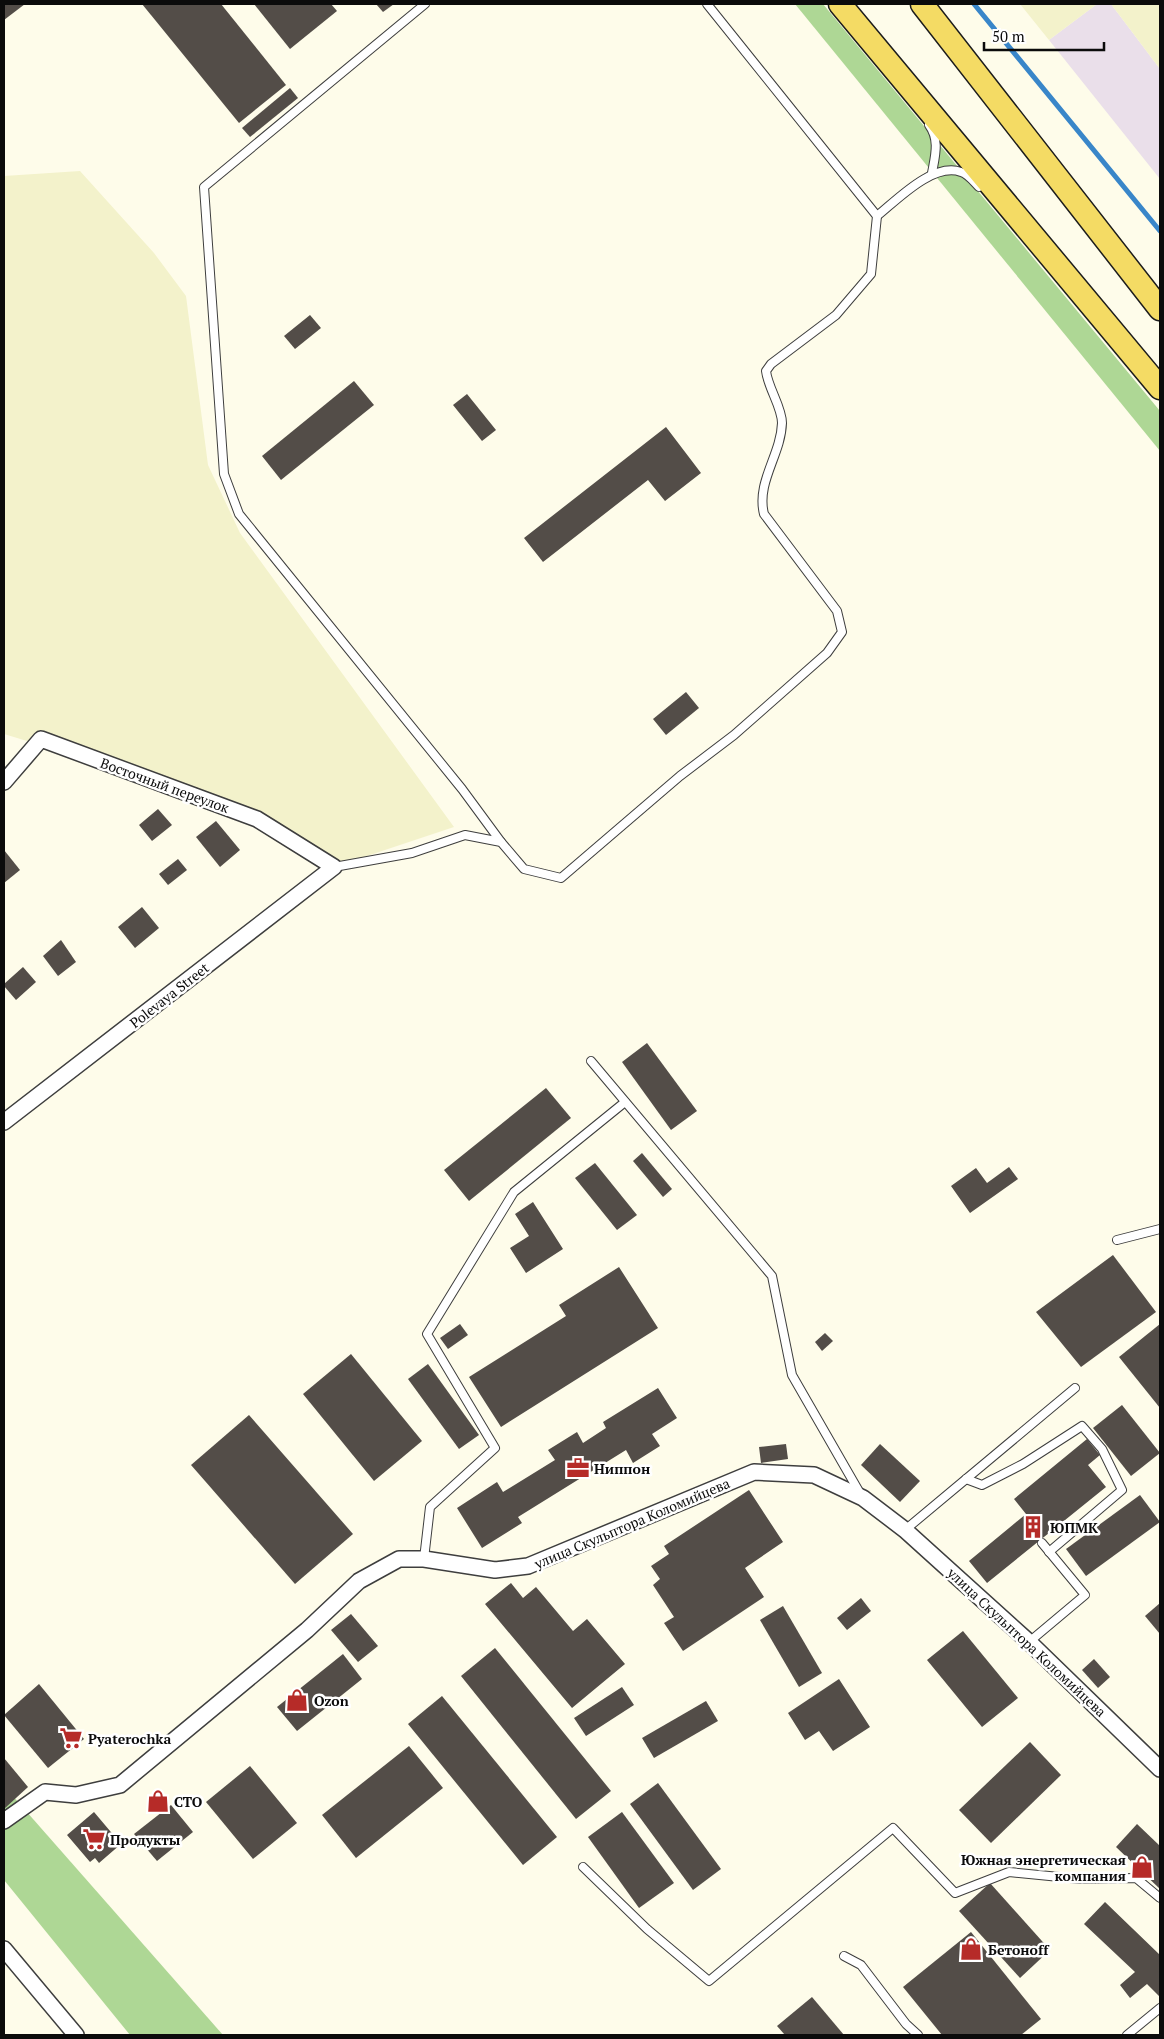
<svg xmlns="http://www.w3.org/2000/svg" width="1164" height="2039" viewBox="0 0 1164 2039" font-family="'PT Serif',serif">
<rect width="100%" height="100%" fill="#fefcea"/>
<path fill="#eadfea" d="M1097 4H1111L1160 69V179L1049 40Z"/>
<g fill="#f3f2cb">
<path d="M1020 4H1097L1049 40Z"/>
<path d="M1111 4H1160V69Z"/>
<path d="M80 171 154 253 186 296 208 465 240 533 454 827 334 867 204 795 4 734V176Z"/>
</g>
<g fill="#aed795">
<path d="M795 4H823L1160 411V451Z"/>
<path d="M4 1786 223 2035H130L4 1880Z"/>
</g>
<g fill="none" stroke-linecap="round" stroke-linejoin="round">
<path stroke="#3986c9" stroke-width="5" d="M974 4 1160 231"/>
</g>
<g fill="#534d48">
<path d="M4 4H25L4 20Z"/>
<path d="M142 4H221L286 85 239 123Z"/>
<path d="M254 4H331L337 11 290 49Z"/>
<path d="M376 4H394L383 12Z"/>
<path d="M290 88 298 98 250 137 242 128Z"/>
<path d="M310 315 321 328 295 349 284 336Z"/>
<path d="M354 381 374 405 281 480 262 456Z"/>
<path d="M467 394 496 430 482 441 453 405Z"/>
<path d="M666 427 701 473 665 501 648 480 543 562 524 538Z"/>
<path d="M686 692 699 708 666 735 653 719Z"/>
<path d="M158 809 172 825 152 841 139 825Z"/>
<path d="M216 821 240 850 220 867 196 837Z"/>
<path d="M4 850 20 870 4 883Z"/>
<path d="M178 859 187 870 168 885 159 874Z"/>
<path d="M142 907 159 928 135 948 118 927Z"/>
<path d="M61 940 76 962 58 976 43 956Z"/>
<path d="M23 967 36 982 16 1000 4 986V984Z"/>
<path d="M647 1043 697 1111 671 1130 622 1062Z"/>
<path d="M546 1088 571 1118 469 1201 444 1170Z"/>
<path d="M642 1153 672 1189 663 1197 633 1161Z"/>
<path d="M595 1163 637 1215 617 1230 575 1178Z"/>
<path d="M1009 1167 1018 1179 970 1213 951 1186 976 1168 987 1183Z"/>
<path d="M533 1202 563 1249 526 1273 510 1248 529 1236 515 1214Z"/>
<path d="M1113 1255 1156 1312 1081 1367 1036 1312Z"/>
<path d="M619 1267 658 1328 501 1427 469 1377 566 1316 559 1305Z"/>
<path d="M460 1324 468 1335 448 1349 440 1338Z"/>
<path d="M1160 1324V1408L1119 1357Z"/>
<path d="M825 1333 833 1341 822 1351 815 1342Z"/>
<path d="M351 1354 422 1441 374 1481 303 1394Z"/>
<path d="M428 1364 479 1435 459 1449 408 1379Z"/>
<path d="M658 1388 677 1418 652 1434 660 1446 633 1463 626 1450 518 1517 522 1523 482 1548 457 1508 497 1482 503 1492 555 1460 548 1450 577 1432 583 1443 606 1428 603 1422Z"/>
<path d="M1122 1405 1160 1453 1131 1476 1093 1428Z"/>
<path d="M249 1415 353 1534 295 1584 191 1465Z"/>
<path d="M1087 1439 1100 1455 1088 1465 1106 1487 987 1583 969 1561 1026 1514 1014 1499Z"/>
<path d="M786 1444 788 1459 761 1463 759 1447Z"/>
<path d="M880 1444 920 1481 900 1502 861 1465Z"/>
<path d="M749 1490 783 1542 745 1568 764 1597 683 1651 664 1623 674 1617 653 1585 660 1579 651 1566 669 1554 664 1546Z"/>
<path d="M1140 1495 1160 1522 1086 1576 1066 1549Z"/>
<path d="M511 1583 523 1598 536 1587 573 1631 587 1619 625 1664 572 1708 485 1604Z"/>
<path d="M861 1598 871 1611 847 1630 837 1618Z"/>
<path d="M1160 1603V1634L1145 1616Z"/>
<path d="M783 1606 822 1673 799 1687 760 1620Z"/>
<path d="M351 1614 378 1646 358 1662 331 1630Z"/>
<path d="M963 1631 1018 1698 982 1727 927 1660Z"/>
<path d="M495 1648 611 1791 576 1819 461 1676Z"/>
<path d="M343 1654 362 1679 297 1731 277 1707Z"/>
<path d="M1094 1659 1110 1677 1098 1688 1082 1670Z"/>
<path d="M839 1679 870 1727 833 1751 819 1731 805 1740 788 1713Z"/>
<path d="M39 1684 84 1739 48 1768 4 1715Z"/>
<path d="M622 1687 634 1705 586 1736 574 1718Z"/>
<path d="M442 1696 557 1837 523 1865 408 1724Z"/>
<path d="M706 1701 718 1721 654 1758 642 1738Z"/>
<path d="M1030 1742 1061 1775 991 1843 959 1810Z"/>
<path d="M409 1746 443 1788 356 1858 322 1815Z"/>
<path d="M4 1758 28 1787 4 1809Z"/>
<path d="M250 1766 297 1823 253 1859 206 1802Z"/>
<path d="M658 1783 721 1869 693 1890 630 1804Z"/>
<path d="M171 1805 193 1832 157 1861 134 1834Z"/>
<path d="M94 1812 121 1844 99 1863 95 1858 90 1862 67 1835Z"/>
<path d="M622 1812 674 1883 639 1908 588 1837Z"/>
<path d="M1137 1824 1160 1846V1889L1116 1847Z"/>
<path d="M990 1883 1050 1950 1020 1978 959 1911Z"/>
<path d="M1105 1902 1160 1955 1159 1996 1147 1984 1130 1998 1120 1985 1135 1972 1084 1924Z"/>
<path d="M971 1932 1041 2019 1021 2035H942L903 1987Z"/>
<path d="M812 1997 844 2035H785L777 2026Z"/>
</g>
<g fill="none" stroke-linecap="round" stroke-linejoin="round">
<defs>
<g id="lane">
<path d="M425 4 204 187 224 474 239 514 462 789 501 842"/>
<path d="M929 125C940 140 935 156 932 173"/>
<path d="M877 216C897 200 933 162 961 172 968 174 973 181 979 187"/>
<path d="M334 867 412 853 465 835 501 842 524 869 561 878 680 776 734 735 827 653 842 632 837 611 764 514C756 482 781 455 782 423 782 407 768 388 766 371L771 364 836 315 871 274 877 216 707 4"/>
<path d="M591 1061 772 1276 792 1375 861 1495"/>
<path d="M1117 1240 1160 1229"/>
<path d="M966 1479 982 1485 1023 1464 1082 1426 1102 1449 1122 1490 1049 1552"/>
<path d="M905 1530 1075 1388"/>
<path d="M424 1559 430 1507 495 1448 427 1334 514 1192 625 1102"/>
<path d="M1029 1642 1085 1595 1042 1543"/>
<path d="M583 1867 647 1929 709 1981 893 1828 955 1893 1009 1872 1080 1879 1136 1878 1160 1898"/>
<path d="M844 1956 861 1965 906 2024 918 2035"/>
<path d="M1127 2035 1160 2008"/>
</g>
<g id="street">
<path d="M4 782 41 739 257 819 334 867 4 1122"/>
<path d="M4 1821 45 1792 76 1795 120 1785 307 1630 359 1581 399 1559H424L495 1570 528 1566 754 1472 814 1475 863 1498 905 1530 1029 1642 1160 1769"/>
<path d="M4 1949 76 2035"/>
</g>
<g id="primary">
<path d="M840 4 1160 388"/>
<path d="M922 4 1160 309"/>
</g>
</defs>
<use href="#lane" stroke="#3e3e3e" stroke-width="10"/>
<use href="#street" stroke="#3e3e3e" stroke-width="18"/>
<use href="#primary" stroke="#1c1c1c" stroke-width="25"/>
<use href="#lane" stroke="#fff" stroke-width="8"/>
<use href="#street" stroke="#fff" stroke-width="15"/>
<use href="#primary" stroke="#f4db64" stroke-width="22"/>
</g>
<defs>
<symbol id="office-bare" viewBox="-9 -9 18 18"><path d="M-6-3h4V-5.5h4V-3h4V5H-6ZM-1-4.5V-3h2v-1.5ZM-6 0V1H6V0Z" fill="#b62b28" stroke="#fff" stroke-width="2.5" paint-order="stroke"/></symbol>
<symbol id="building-bare" viewBox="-9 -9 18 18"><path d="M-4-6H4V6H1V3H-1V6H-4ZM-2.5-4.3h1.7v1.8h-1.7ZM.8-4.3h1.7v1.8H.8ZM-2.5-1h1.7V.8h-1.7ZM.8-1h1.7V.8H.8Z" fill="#b62b28" stroke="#fff" stroke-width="2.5" paint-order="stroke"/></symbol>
<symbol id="shop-bare" viewBox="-9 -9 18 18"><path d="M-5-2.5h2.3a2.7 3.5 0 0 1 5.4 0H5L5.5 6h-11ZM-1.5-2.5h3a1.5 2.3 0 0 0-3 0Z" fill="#b62b28" stroke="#fff" stroke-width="2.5" paint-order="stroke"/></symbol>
<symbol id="supermarket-bare" viewBox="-9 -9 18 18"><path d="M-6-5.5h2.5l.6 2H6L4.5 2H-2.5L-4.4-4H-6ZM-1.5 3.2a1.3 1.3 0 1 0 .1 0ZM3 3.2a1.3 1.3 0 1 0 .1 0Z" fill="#b62b28" stroke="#fff" stroke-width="2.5" paint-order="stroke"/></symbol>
</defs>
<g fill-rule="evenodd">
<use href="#office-bare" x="562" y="1452" width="32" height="32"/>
<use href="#building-bare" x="1017" y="1511" width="32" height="32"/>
<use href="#shop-bare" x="281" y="1684" width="32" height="32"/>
<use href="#supermarket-bare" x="55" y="1722" width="32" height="32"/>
<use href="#shop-bare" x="142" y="1785" width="32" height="32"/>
<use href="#supermarket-bare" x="78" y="1823" width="32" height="32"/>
<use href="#shop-bare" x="1126" y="1851" width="32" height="32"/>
<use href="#shop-bare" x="955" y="1933" width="32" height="32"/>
</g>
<g text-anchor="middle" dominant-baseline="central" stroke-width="5" stroke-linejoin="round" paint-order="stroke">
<g font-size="14" fill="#0b0b0b" stroke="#fff">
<text transform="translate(165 785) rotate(20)">Восточный переулок</text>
<text transform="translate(169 995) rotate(-38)">Polevaya Street</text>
<text transform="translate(632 1523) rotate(-23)">улица Скульптора Коломийцева</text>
<text transform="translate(1027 1642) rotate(43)">улица Скульптора Коломийцева</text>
</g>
<g font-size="14" font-weight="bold" fill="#0b0b0b" stroke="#fff" text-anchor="start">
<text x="594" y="1468">Ниппон</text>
<text x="1050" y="1527">ЮПМК</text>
<text x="314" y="1700">Ozon</text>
<text x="88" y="1738">Pyaterochka</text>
<text x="174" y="1801">СТО</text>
<text x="110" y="1839">Продукты</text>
<text x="1126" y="1859" text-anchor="end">Южная энергетическая<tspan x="1126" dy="16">компания</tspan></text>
<text x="988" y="1949">Бетонoff</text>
</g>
</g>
<rect width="1164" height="2039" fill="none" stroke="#0b0b0b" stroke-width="10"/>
<path d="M984 42v8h120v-8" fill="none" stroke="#0b0b0b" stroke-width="2.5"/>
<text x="992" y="42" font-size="15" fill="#0b0b0b" stroke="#ffffff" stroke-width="4" paint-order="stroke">50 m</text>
</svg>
